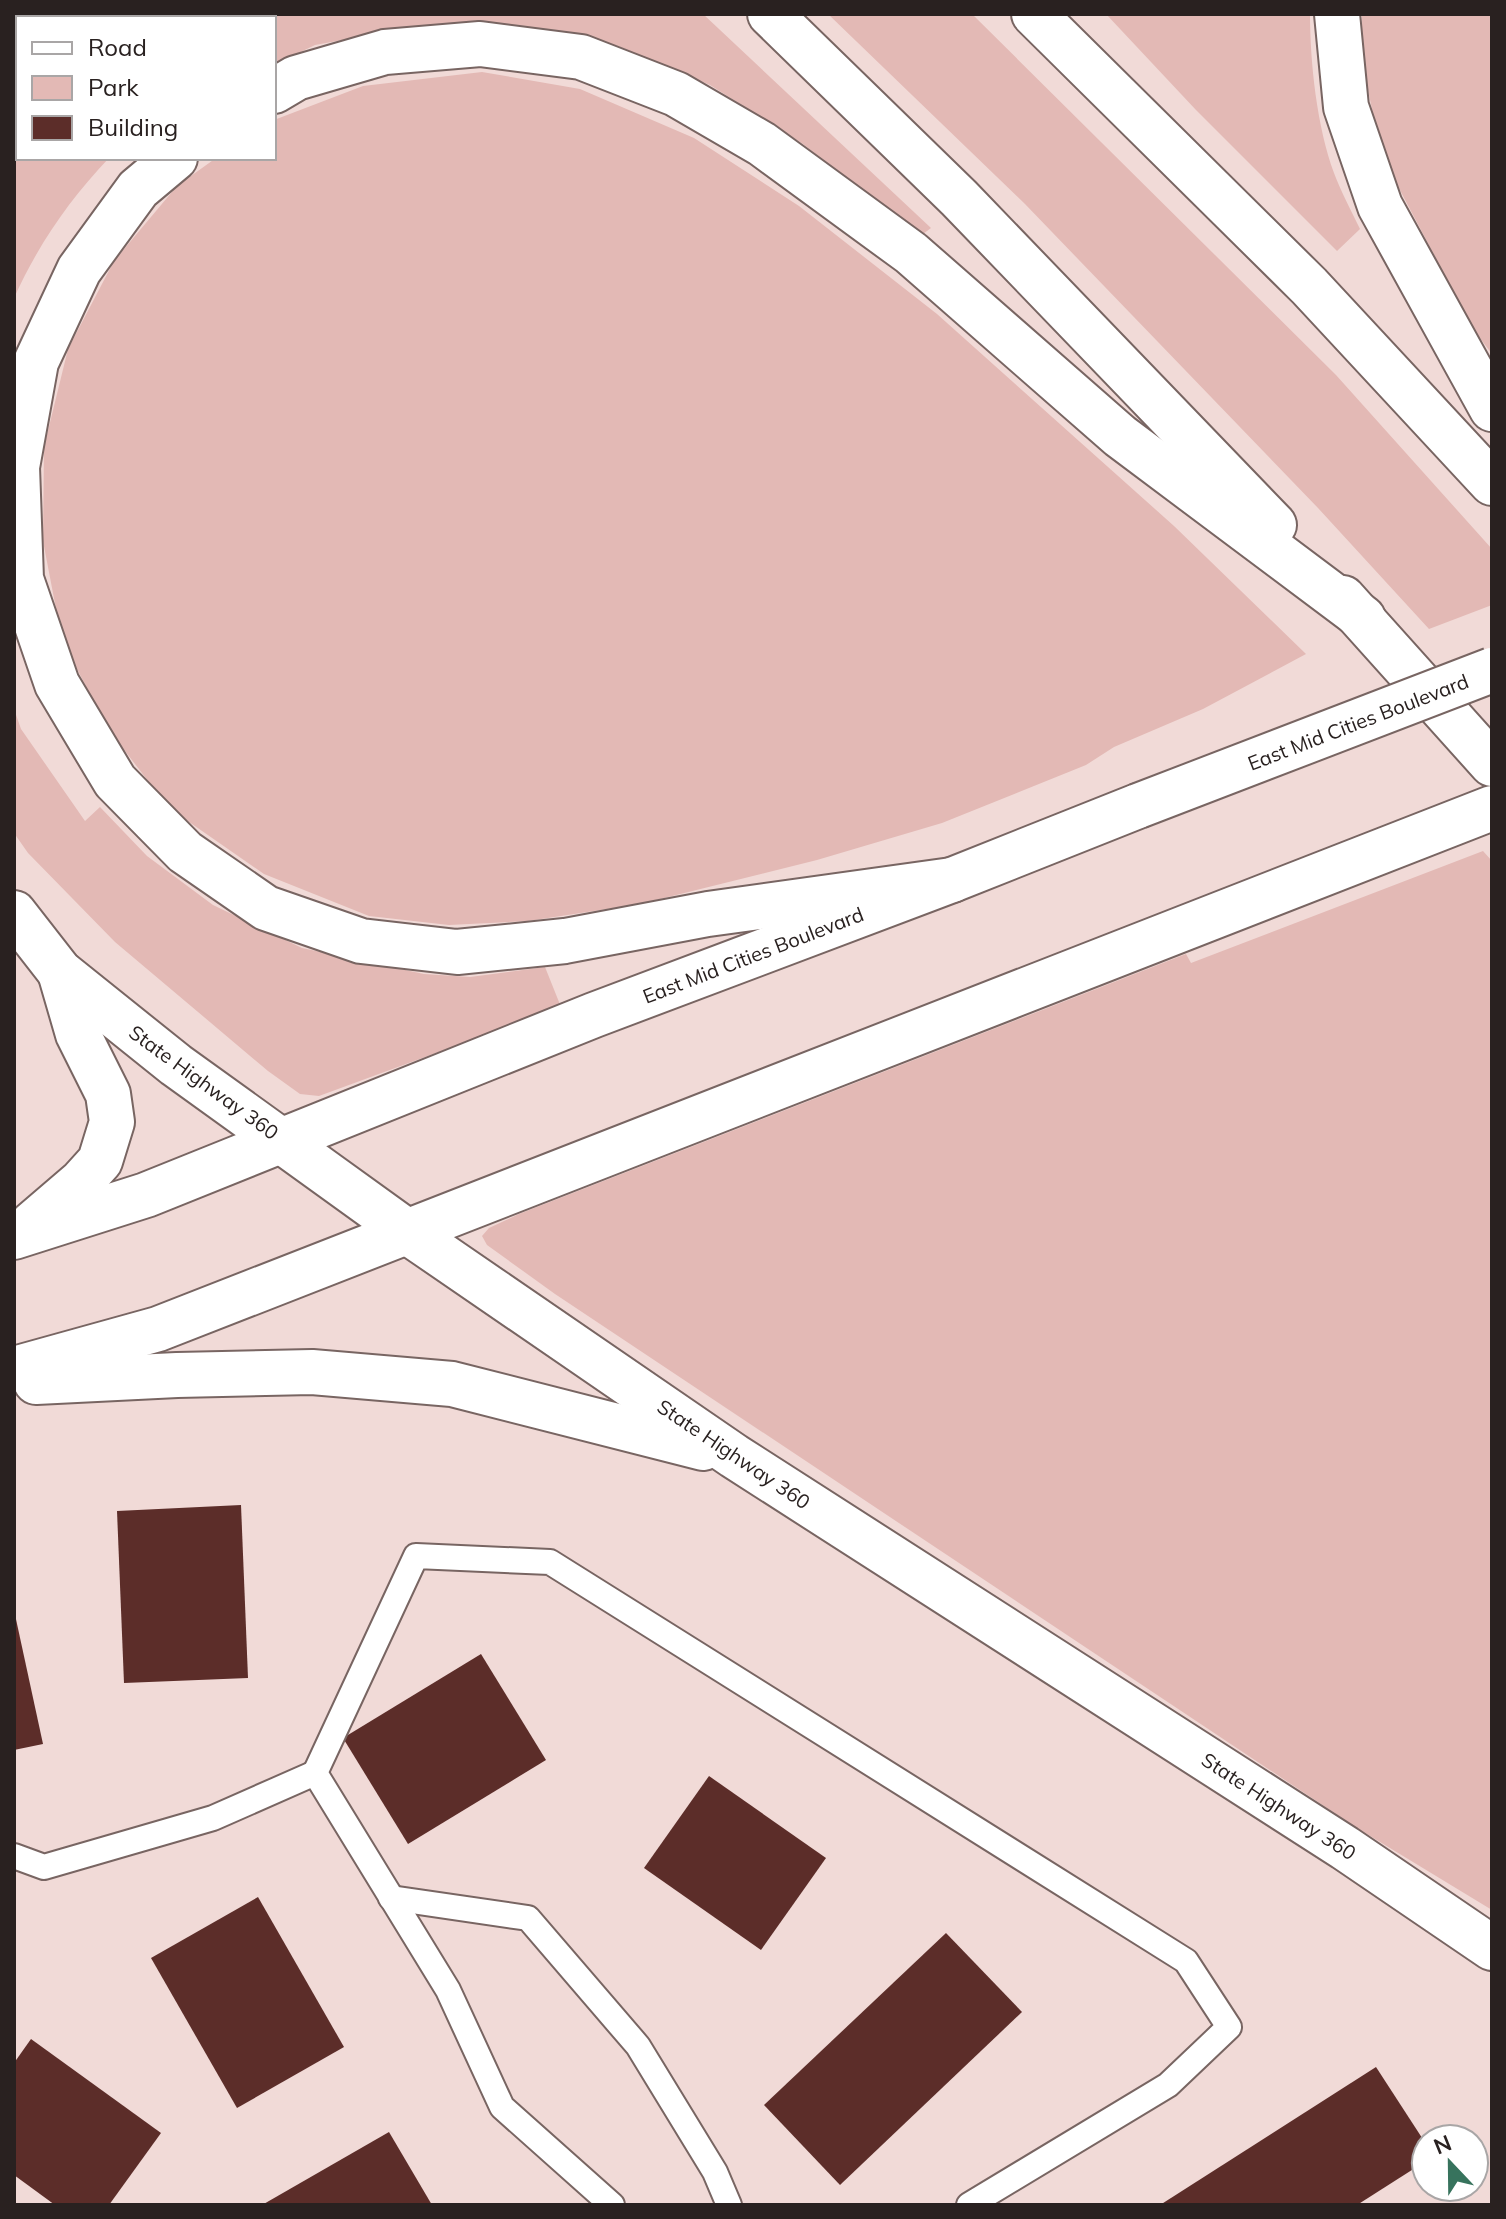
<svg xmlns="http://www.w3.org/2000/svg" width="1506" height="2219" viewBox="0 0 1506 2219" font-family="Mulish,sans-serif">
<rect width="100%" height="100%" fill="#f1dad7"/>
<g fill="#e3b9b5">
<path d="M14 14H703L931 228 919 237 803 144 710 85 618 46 534 28 425 25 315 45 274 65V18H18V158H109C69 200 38 245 14 298Z"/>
<path d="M828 14H972L1336 375 1492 549V605L1429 629 1318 508 1025 204Z"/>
<path d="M1106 14H1310C1310 63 1317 127 1334 173 1341 192 1351 210 1360 229L1337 251 1196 110Z"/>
<path d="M1362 14H1492V354L1473 329 1381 154 1361 55Z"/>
<path d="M482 72 580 89 694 138 799 206 937 314 1174 526 1306 654 1203 709 1114 747 1086 765 942 823 817 860 640 904 528 921 449 925 369 916 264 874 169 808 108 729 62 640 43 541 44 447 68 349 114 261 177 186 216 158H274V120L363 86Z"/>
<path d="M14 709 21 729 85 821 100 807 147 856 213 905 302 948 424 974 470 977 545 967 561 1007 319 1096 300 1094 268 1071 115 942 28 853 14 833Z"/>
<path d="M1483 851 1492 861V1910L1357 1828 555 1294 487 1245 482 1236 489 1228 519 1214 1186 954 1191 963Z"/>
</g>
<g fill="#5c2d29">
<path d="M241 1505 248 1678 124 1683 117 1511Z"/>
<path d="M14 1610 43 1744 14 1750Z"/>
<path d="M481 1654 546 1760 408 1844 343 1738Z"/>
<path d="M709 1776 826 1858 761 1950 644 1868Z"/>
<path d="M258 1897 344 2047 237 2108 151 1958Z"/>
<path d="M946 1933 1022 2012 840 2185 764 2105Z"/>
<path d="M31 2039 161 2133 109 2205H55L14 2175V2063Z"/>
<path d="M1376 2067 1426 2144V2161L1357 2205H1160Z"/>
<path d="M389 2132 432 2205H262Z"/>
</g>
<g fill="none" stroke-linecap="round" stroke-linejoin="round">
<defs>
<g id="lane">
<path d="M14 1856 44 1867 213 1818 315 1773"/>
<path d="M391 1898 528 1918 638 2046 715 2172 729 2205"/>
<path d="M612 2205 502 2107 448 1990 315 1773 416 1556 550 1562 1186 1961 1229 2027 1168 2085 969 2205"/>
</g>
<g id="secondary">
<path d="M14 913 60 972 176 1065 409 1233 734 1456 1345 1848 1492 1948"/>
<path d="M32 1224 81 1182 100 1161 112 1122 108 1094 78 1034 60 972"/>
<path d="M14 1237 146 1195 594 1015 952 880 1138 806"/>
<path d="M14 1369 158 1329 1492 808"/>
<path d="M36 1382 177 1375 312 1372 452 1384 703 1448"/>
</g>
<g id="highway">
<path d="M770 14 959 198 1274 525"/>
<path d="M1034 14 1309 286 1492 483"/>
<path d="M1337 14 1346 107 1380 206 1492 409"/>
<path d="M274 91 296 78 385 52 480 44 581 57 676 94 762 144 911 253 1120 436 1363 618"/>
<path d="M175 158 138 189 79 270 36 362 17 467 21 579 57 684 115 781 185 852 266 908 361 941 457 952 565 941 708 914 952 880"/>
<path d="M1343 598 1492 764"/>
</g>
</defs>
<use href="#lane" stroke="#786562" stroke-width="28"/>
<use href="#secondary" stroke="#786562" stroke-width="48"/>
<use href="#highway" stroke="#786562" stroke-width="48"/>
<use href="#lane" stroke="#fff" stroke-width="24"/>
<use href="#secondary" stroke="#fff" stroke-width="44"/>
<use href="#highway" stroke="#fff" stroke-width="44"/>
<defs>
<path id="secondary-bridge" d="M1138 806 1492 670"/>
</defs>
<use href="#secondary-bridge" stroke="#786562" stroke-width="48" stroke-linecap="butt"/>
<use href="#secondary-bridge" stroke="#fff" stroke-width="44"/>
</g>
<g text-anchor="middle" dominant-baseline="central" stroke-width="8" stroke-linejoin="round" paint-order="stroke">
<g font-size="20" fill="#292120" stroke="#fff">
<text transform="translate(1358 722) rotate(-21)">East Mid Cities Boulevard</text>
<text transform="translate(753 955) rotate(-21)">East Mid Cities Boulevard</text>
<text transform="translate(204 1082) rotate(36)">State Highway 360</text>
<text transform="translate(734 1454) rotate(34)">State Highway 360</text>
<text transform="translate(1279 1806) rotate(33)">State Highway 360</text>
</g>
</g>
<rect width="1506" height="2219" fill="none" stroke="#292120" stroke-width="32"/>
<rect x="16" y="16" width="260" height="144" fill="#ffffff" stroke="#a9a6a6" stroke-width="2"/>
<rect x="32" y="42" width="40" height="12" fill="#ffffff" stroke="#a9a6a6" stroke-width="2"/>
<text x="88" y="56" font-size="24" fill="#292120">Road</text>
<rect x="32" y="76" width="40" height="24" fill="#e3b9b5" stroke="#a9a6a6" stroke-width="2"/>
<text x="88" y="96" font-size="24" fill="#292120">Park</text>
<rect x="32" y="116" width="40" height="24" fill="#5c2d29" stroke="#a9a6a6" stroke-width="2"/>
<text x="88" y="136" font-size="24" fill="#292120">Building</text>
<g transform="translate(1450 2163) rotate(338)"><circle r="38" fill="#ffffff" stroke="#a9a6a6" stroke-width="2"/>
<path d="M0-6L14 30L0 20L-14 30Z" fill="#37735d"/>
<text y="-12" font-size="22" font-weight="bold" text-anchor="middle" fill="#292120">N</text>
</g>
</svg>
